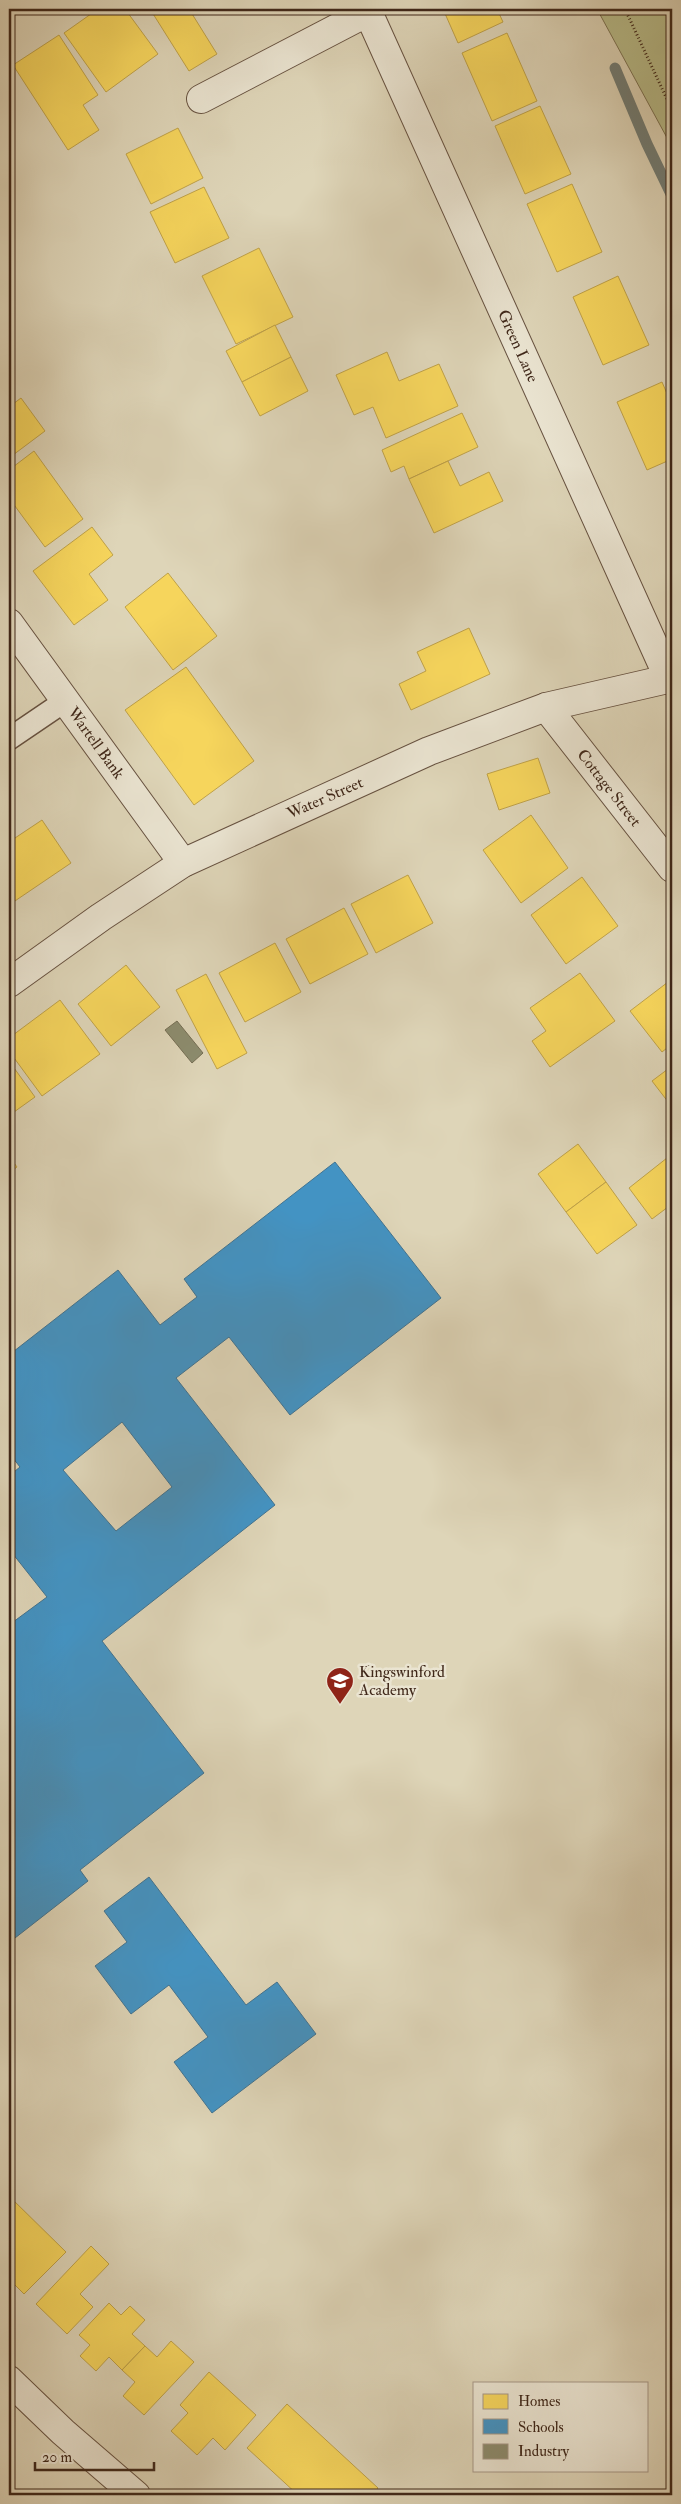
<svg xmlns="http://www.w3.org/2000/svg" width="681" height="2504" viewBox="0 0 681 2504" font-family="'IM FELL Double Pica',serif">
<rect width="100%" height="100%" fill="#ded5b8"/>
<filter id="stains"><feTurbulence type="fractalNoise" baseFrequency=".004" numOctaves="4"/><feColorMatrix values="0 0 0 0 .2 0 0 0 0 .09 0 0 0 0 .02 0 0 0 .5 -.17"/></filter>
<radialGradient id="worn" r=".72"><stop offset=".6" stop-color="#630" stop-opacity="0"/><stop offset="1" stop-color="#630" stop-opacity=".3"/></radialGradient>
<path fill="#b8bc8a" stroke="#7c7252" d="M597 9H672V147Z"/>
<g fill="#f6d55c" stroke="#bfa148">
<path d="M98 9H125L158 54 106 92 64 33Z"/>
<path d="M150 9H189L217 54 189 71Z"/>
<path d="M443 9H497L503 22 458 43Z"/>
<path d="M507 33 537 101 492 121 462 53Z"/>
<path d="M59 35 98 95 83 105 99 130 68 150 13 65Z"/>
<path d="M540 106 571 174 525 194 495 126Z"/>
<path d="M178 128 203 178 151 204 126 154Z"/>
<path d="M572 184 602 252 557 272 527 204Z"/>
<path d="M204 187 229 238 175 263 150 212Z"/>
<path d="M259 248 293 317 236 344 202 276Z"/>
<path d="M618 276 649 345 603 365 573 297Z"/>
<path d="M275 325 291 357 242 382 226 351Z"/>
<path d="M387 352 399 381 439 364 458 406 386 438 373 407 354 415 336 375Z"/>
<path d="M291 357 308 391 260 416 242 382Z"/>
<path d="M662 382 672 405V459L647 470 617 402Z"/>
<path d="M21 398 45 431 9 458V407Z"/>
<path d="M462 413 478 447 409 479 404 466 391 472 382 450Z"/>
<path d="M34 451 83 519 45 547 12 502 9 505V470Z"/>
<path d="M448 461 460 486 489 472 503 501 434 533 409 479Z"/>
<path d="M92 527 113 555 89 574 108 600 74 625 33 571Z"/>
<path d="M672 539V571L668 540Z"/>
<path d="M168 573 217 636 173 670 125 607Z"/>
<path d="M469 628 490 674 411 710 399 684 426 671 417 652Z"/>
<path d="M186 667 254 761 194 805 125 710Z"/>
<path d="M538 758 550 793 499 810 487 774Z"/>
<path d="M531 815 568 868 521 903 483 850Z"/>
<path d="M42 820 71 863 9 905V842Z"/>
<path d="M408 875 433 923 376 953 351 904Z"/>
<path d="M582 877 618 926 566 964 531 915Z"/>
<path d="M344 908 368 954 310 984 286 939Z"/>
<path d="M275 943 301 992 245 1022 219 973Z"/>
<path d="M126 965 160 1007 111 1046 78 1004Z"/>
<path d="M580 973 615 1021 550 1067 532 1041 546 1031 530 1008Z"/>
<path d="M206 974 247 1053 217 1069 176 990Z"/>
<path d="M672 979V1044L662 1052 630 1011Z"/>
<path d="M60 1000 100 1054 42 1096 9 1051V1038Z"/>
<path d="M9 1061 35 1097 14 1112 9 1105Z"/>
<path d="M672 1066V1107L652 1081Z"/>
<path d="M578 1144 606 1182 566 1212 538 1174Z"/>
<path d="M672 1154V1204L652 1219 629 1188Z"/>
<path d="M9 1156 17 1167 9 1173Z"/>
<path d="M606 1182 637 1225 597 1254 566 1212Z"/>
<path d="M9 2196 66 2252 24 2294 9 2279Z"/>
<path d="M91 2246 109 2264 80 2294 93 2307 67 2334 36 2304Z"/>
<path d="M109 2303 121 2315 130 2306 145 2320 132 2334 145 2346 122 2370 109 2357 96 2371 80 2356 90 2345 79 2335Z"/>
<path d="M171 2341 194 2362 144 2415 123 2396 135 2382 122 2370 145 2346 157 2357Z"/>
<path d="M209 2372 256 2415 225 2450 213 2438 197 2455 171 2431 188 2413 180 2405Z"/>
<path d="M287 2404 378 2488 372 2495H298L247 2448Z"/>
<path d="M20 2489 27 2495H14Z"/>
</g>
<g fill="#4393c3" stroke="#427390" fill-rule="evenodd">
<path d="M335 1162 441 1298 290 1415 229 1337 176 1378 275 1505 102 1641 204 1773 80 1870 88 1881 15 1938 9 1930V1625L47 1597 9 1549V1476L20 1467 9 1453V1355L118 1270 160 1325 197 1297 184 1279ZM122 1422 172 1487 116 1531 63 1470Z"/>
<path d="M149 1877 246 2005 277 1982 316 2034 212 2113 174 2062 208 2037 169 1985 131 2014 95 1966 127 1942 104 1911Z"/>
</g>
<path fill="#8c8c6e" stroke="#756e54" d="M177 1021 203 1053 192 1063 165 1030Z"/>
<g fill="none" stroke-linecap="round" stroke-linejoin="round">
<path stroke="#727e77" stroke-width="11" d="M615 68 647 144 672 196"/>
<defs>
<path id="lane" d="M9 739 65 701"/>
<g id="street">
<path d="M201 99 368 12 669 679"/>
<path d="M9 623 183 863"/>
<path d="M546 707 672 868"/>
<path d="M9 983 101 917 183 863 429 751 546 707 672 678"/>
<path d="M9 2380 63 2432 136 2495"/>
</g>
</defs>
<use href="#lane" stroke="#675241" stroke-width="24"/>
<use href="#street" stroke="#675241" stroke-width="30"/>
<path stroke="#3f2719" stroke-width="3" stroke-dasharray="1 2.5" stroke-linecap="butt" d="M625 9 672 110"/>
<use href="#lane" stroke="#eae4d1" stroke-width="21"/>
<use href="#street" stroke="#eae4d1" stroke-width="28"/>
</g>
<defs>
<symbol id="school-pin" viewBox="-11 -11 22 30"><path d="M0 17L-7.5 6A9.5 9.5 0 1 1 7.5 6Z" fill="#8f2418" stroke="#eae4d1"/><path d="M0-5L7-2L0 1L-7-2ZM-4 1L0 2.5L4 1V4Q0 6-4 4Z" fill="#fff"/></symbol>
</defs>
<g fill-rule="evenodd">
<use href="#school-pin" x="324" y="1665" width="32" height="43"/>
</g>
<g text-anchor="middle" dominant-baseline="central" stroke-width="5" stroke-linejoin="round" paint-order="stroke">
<g font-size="16" fill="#3f2719" stroke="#eae4d1">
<text transform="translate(518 346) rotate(66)">Green Lane</text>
<text transform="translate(96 743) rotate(54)">Wartell Bank</text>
<text transform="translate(609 788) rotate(52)">Cottage Street</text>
<text transform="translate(325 798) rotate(-24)">Water Street</text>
</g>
<g font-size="16" fill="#3f2719" stroke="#eae4d1" text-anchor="start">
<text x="359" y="1672">Kingswinford<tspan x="359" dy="18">Academy</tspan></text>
</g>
</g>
<rect width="681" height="2504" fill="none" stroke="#ded5b8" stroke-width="30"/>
<rect x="10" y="10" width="661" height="2484" fill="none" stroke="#3f2719" stroke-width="2.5"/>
<rect x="15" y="15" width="651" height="2474" fill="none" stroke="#3f2719"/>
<rect x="473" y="2382" width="175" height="90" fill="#eae4d1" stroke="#a69887"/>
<rect x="483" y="2394" width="25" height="15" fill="#f6d55c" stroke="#a69887"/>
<text x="518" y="2406" font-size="15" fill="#3f2719">Homes</text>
<rect x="483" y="2419" width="25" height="15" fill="#4393c3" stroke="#a69887"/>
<text x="518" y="2432" font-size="15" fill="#3f2719">Schools</text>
<rect x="483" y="2444" width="25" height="15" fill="#8c8c6e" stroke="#a69887"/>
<text x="518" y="2456" font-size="15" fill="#3f2719">Industry</text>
<path d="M35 2462v8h119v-8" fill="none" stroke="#3f2719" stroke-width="2.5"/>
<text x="42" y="2462" font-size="15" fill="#3f2719" stroke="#eae4d1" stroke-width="4" paint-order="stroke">20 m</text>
<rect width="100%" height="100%" filter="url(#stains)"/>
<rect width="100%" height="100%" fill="url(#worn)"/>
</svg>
